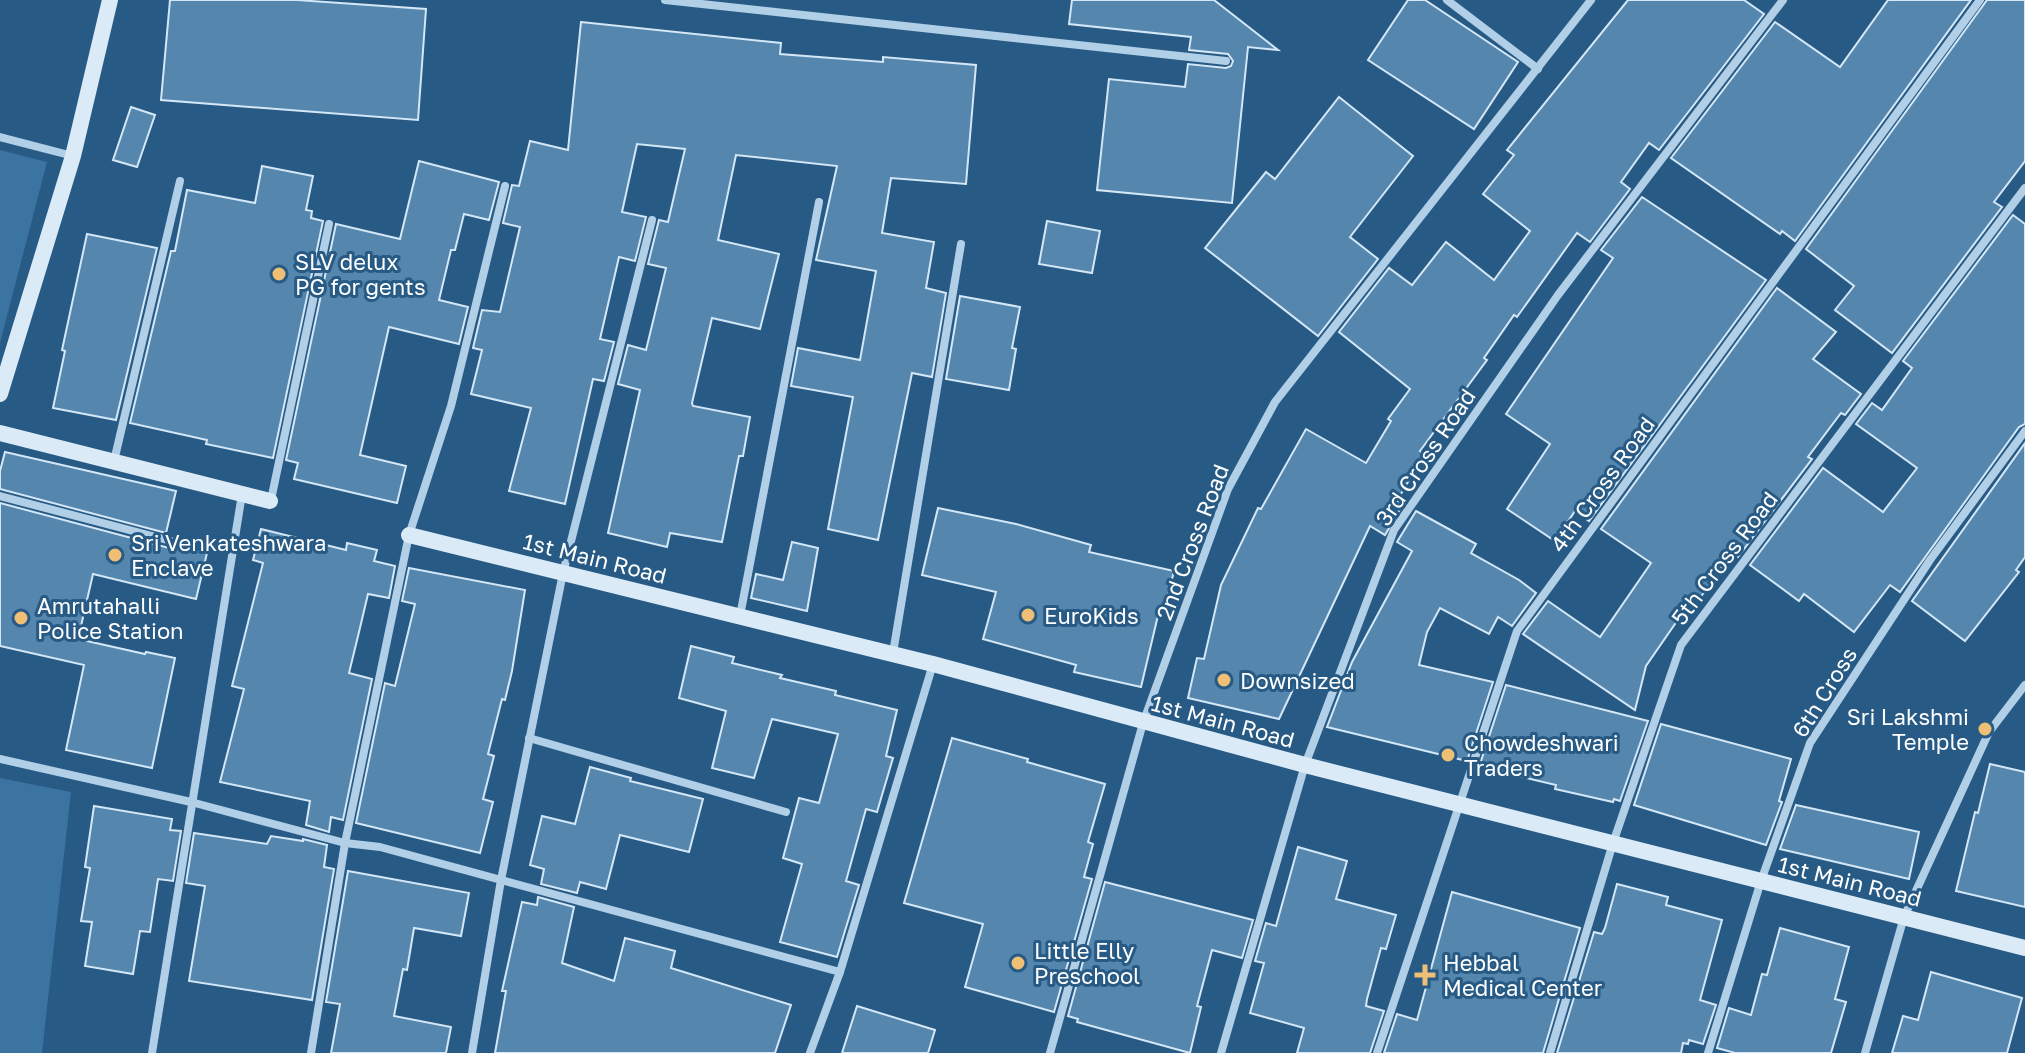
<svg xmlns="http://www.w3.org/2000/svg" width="2025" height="1053" viewBox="0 0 2025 1053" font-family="'Golos Text',sans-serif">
<rect width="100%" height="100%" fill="#275a84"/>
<g fill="#3c74a1">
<path d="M0 150 47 162 0 343Z"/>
<path d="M0 778 71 792 42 1053H0Z"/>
</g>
<g fill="#5486ae" stroke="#d4e7f6" stroke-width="2">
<path d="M170 0H297L426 9 418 120 161 100Z"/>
<path d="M1072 0H1214L1278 50 1248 47 1232 203 1097 190 1109 79 1185 87 1188 64 1226 68 1231 66 1233 61 1228 54 1189 50 1191 37 1069 24Z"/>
<path d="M1408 0H1425L1518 62 1474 129 1368 60Z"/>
<path d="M1628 0H1744L1764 14 1659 150 1649 143 1621 182 1630 189 1590 242 1577 233 1517 317 1514 315 1484 358 1487 360 1420 451 1424 454 1397 501 1403 504 1385 535 1370 526 1279 719 1188 698 1197 658 1204 659 1221 585 1258 508 1261 509 1306 429 1366 463 1391 421 1388 419 1410 389 1339 332 1389 268 1412 285 1446 242 1494 280 1530 231 1483 194 1514 155 1507 150Z"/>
<path d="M1888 0H1971L1795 241 1782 231 1780 234 1671 158 1775 22 1840 67Z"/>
<path d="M1987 0H2025V161L1994 202 2002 207 1892 353 1835 310 1854 286 1806 249Z"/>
<path d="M581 22 781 43 780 54 883 62V57L976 65 966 184 891 178 882 233 934 242 926 288 946 293 932 377 912 373 878 540 828 529 853 397 791 386 798 348 860 360 876 271 816 260 837 166 736 155 718 240 779 254 760 329 712 318 692 403 693 406 750 417 743 456H739L722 542 670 533 667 547 608 533 640 390 618 384 628 345 646 350 666 268 648 264 659 220 668 222 685 149 637 144 622 212 646 217 635 261 619 257 600 339 614 342 604 381 593 379 565 504 509 491 531 408 471 394 482 350 473 348 482 310 500 312 520 227 503 223 512 185 519 186 530 141 568 150Z"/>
<path d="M1339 97 1413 156 1350 237 1378 259 1318 336 1205 248 1266 172 1275 179Z"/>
<path d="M131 107 155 115 137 167 113 160Z"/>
<path d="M419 161 499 182 489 220 464 214 455 250H451L439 300 468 307 459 344 389 327 360 455 406 466 397 503 294 479 298 463 286 460 336 224 400 239Z"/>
<path d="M262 166 313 176 306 210 312 211 311 218 323 221 273 458 206 444 207 440 130 423 171 251H175L187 190 255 203Z"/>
<path d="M1642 197 1766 280 1589 521 1575 511 1555 541 1507 509 1550 444 1506 414 1613 258 1601 250Z"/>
<path d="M2013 215 2025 224V424L2019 427 1900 592 1890 585 1854 632 1804 594 1799 601 1750 565 1823 468 1883 512 1917 468 1856 424 1872 403 1882 410 1912 368 1903 361Z"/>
<path d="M1047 221 1100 231 1092 273 1039 264Z"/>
<path d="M87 234 157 248 116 420 53 408 65 351 62 350Z"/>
<path d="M1777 288 1836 332 1813 359 1861 394 1845 415 1841 413 1808 457 1812 459 1738 557 1732 553 1700 598 1695 595 1646 666 1635 710 1523 634 1548 601 1600 637 1651 563 1601 529Z"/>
<path d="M960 296 1020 307 1012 348 1016 349 1009 390 946 379Z"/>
<path d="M2025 443V557L2016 570 2019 572 1965 641 1912 601Z"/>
<path d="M5 452 176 491 166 533 0 489V471Z"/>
<path d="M0 503 169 548 176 546 207 553 196 599 93 574 78 639 145 654 146 652 175 658 152 768 66 750 84 665 0 646Z"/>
<path d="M938 508 1016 524 1091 545 1089 552 1174 571 1165 608 1160 607 1141 687 1074 672 1076 665 983 639 996 592 922 575Z"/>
<path d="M1416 511 1476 544 1471 553 1519 580 1536 593 1512 626 1498 617 1489 634 1440 608 1427 632 1419 665 1493 682 1467 761 1327 727 1352 662 1412 551 1397 542Z"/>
<path d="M261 529 346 550 347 543 377 550 374 561 395 566 389 598 368 594 359 632 349 673 372 679 343 820 331 817 329 832 306 825 310 801 220 782 244 689 232 686 263 563 253 560Z"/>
<path d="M792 542 818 548 807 611 751 598 756 574 783 580Z"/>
<path d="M409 568 525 590 512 671 505 700 502 699 488 754 494 756 483 799 493 802 480 853 356 823 385 683 395 686 415 604 402 601Z"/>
<path d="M691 646 734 657 732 663 782 675 780 678 836 691 835 695 897 710 886 756 893 758 877 812 866 809 846 881 859 885 837 957 780 942 802 864 783 858 799 798 819 803 838 734 772 719 754 778 712 768 726 711 679 698Z"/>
<path d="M1506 685 1648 721 1620 801 1614 799 1613 802 1555 789 1556 785 1496 771 1497 767 1480 764Z"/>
<path d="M1661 724 1791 759 1779 801 1782 802 1766 845 1634 805Z"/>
<path d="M952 738 1028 759 1027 762 1105 784 1088 842 1093 844 1084 877 1092 879 1054 1012 965 987 983 924 904 903Z"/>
<path d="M1990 764 2025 772V907L1956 891 1975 812 1978 813Z"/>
<path d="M590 767 631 778 630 781 703 799 689 852 620 835 606 889 580 882 577 893 541 884 544 869 530 865 542 816 575 824Z"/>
<path d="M1796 805 1919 832 1909 879 1780 849Z"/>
<path d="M94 806 172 819 170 830 181 831 173 881 158 879 150 932 140 931 133 974 85 966 92 922 81 921 90 868 85 867Z"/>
<path d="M194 833 267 844 271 836 303 841V839L327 845 324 867 334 869 312 1000 189 981 205 886 186 883Z"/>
<path d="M1298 847 1347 861 1336 899 1396 915 1386 949 1381 948 1367 999 1366 1006 1384 1011 1370 1053H1297L1304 1028 1250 1013 1264 963 1255 961 1266 923 1276 926Z"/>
<path d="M348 871 469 893 461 936 414 928 407 970 403 969 394 1016 451 1027 446 1053H331L340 1004 326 1002Z"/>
<path d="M1105 882 1253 920 1242 958 1212 950 1197 1006 1201 1007 1190 1053 1077 1022 1078 1019 1068 1016Z"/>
<path d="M1617 884 1668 897 1666 905 1722 920 1700 1000 1716 1005 1703 1044 1689 1040 1688 1044 1683 1043 1681 1053H1557L1594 932 1602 934 1605 928Z"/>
<path d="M1452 892 1580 928 1543 1053H1384L1397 1014 1417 1020Z"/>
<path d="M538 897 574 907 562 963 614 981 625 938 675 951 671 968 791 1005 775 1053H495L506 991H502L522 902 537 905Z"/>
<path d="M1780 928 1849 947 1835 999 1846 1002 1831 1053H1735L1717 1048 1729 1008 1751 1015 1762 974 1767 975Z"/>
<path d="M1931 972 2022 998 2007 1053H1892L1903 1016 1918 1020Z"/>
<path d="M857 1006 935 1030 928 1053H842Z"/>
</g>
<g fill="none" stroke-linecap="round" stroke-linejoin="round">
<g stroke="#b1d0e7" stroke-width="8">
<path d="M665 0 1226 61"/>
<path d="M1447 0 1538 69"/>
<path d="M0 137 73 156"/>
<path d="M114 461 180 181"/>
<path d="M0 496 171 541"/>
<path d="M271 500 329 224"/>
<path d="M740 616 819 202"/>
<path d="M893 653 961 244"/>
<path d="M529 738 786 812"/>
<path d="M0 759 191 802 345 843 380 847 840 972"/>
<path d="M152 1053 242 494"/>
<path d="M311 1053 345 843 409 535 451 406 505 186"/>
<path d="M472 1053 501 880 563 573 652 220"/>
<path d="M810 1053 840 972 933 664"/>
<path d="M1050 1053 1143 723 1228 489 1275 402 1591 0"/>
<path d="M1221 1053 1305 765 1394 530 1558 295 1783 0"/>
<path d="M1377 1053 1517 631 1980 0"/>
<path d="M1550 1053 1613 843 1681 645 2025 188"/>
<path d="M1708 1053 1761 881 1810 743 1930 560 2025 431"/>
<path d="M1865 1053 1904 917 1989 732 2025 685"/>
</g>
<g stroke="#dbeaf7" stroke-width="16">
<path d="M0 394 73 156 110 0"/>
<path d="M0 433 270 501"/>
<path d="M409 535 933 664 1305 765 2025 948"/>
</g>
</g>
<g fill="#f0bf76" stroke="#275a84" stroke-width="3">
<circle cx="279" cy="274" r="8"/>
<circle cx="115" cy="555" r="8"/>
<circle cx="1028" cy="615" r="8"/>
<circle cx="21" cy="618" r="8"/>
<circle cx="1224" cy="680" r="8"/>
<circle cx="1985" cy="729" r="8"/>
<circle cx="1448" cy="755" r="8"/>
<circle cx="1018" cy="963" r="8"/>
<path d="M1421 963h8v8h8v8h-8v8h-8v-8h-8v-8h8z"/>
</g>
<g text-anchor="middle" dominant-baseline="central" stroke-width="6" stroke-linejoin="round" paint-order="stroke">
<g font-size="22" fill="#fff" stroke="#275a84" text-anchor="start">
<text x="295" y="261">SLV delux<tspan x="295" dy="25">PG for gents</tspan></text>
<text x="131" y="542">Sri Venkateshwara<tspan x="131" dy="25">Enclave</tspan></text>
<text x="37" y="605">Amrutahalli<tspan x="37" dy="25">Police Station</tspan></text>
<text x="1044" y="615">EuroKids</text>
<text x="1240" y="680">Downsized</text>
<text x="1969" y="716" text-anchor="end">Sri Lakshmi<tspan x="1969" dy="25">Temple</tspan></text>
<text x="1464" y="742">Chowdeshwari<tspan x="1464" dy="25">Traders</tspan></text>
<text x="1034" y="950">Little Elly<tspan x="1034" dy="25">Preschool</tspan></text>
<text x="1443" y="962">Hebbal<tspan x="1443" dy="25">Medical Center</tspan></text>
</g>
<g font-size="22" fill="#fff" stroke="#275a84">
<text transform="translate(1425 457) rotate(-56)">3rd Cross Road</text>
<text transform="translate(1602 484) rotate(-54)">4th Cross Road</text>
<text transform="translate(1192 542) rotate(-69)">2nd Cross Road</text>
<text transform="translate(595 558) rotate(14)">1st Main Road</text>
<text transform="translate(1724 558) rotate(-53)">5th Cross Road</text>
<text transform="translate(1824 692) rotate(-58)">6th Cross</text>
<text transform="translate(1223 721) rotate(15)">1st Main Road</text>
<text transform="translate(1850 881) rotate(14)">1st Main Road</text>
</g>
</g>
</svg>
